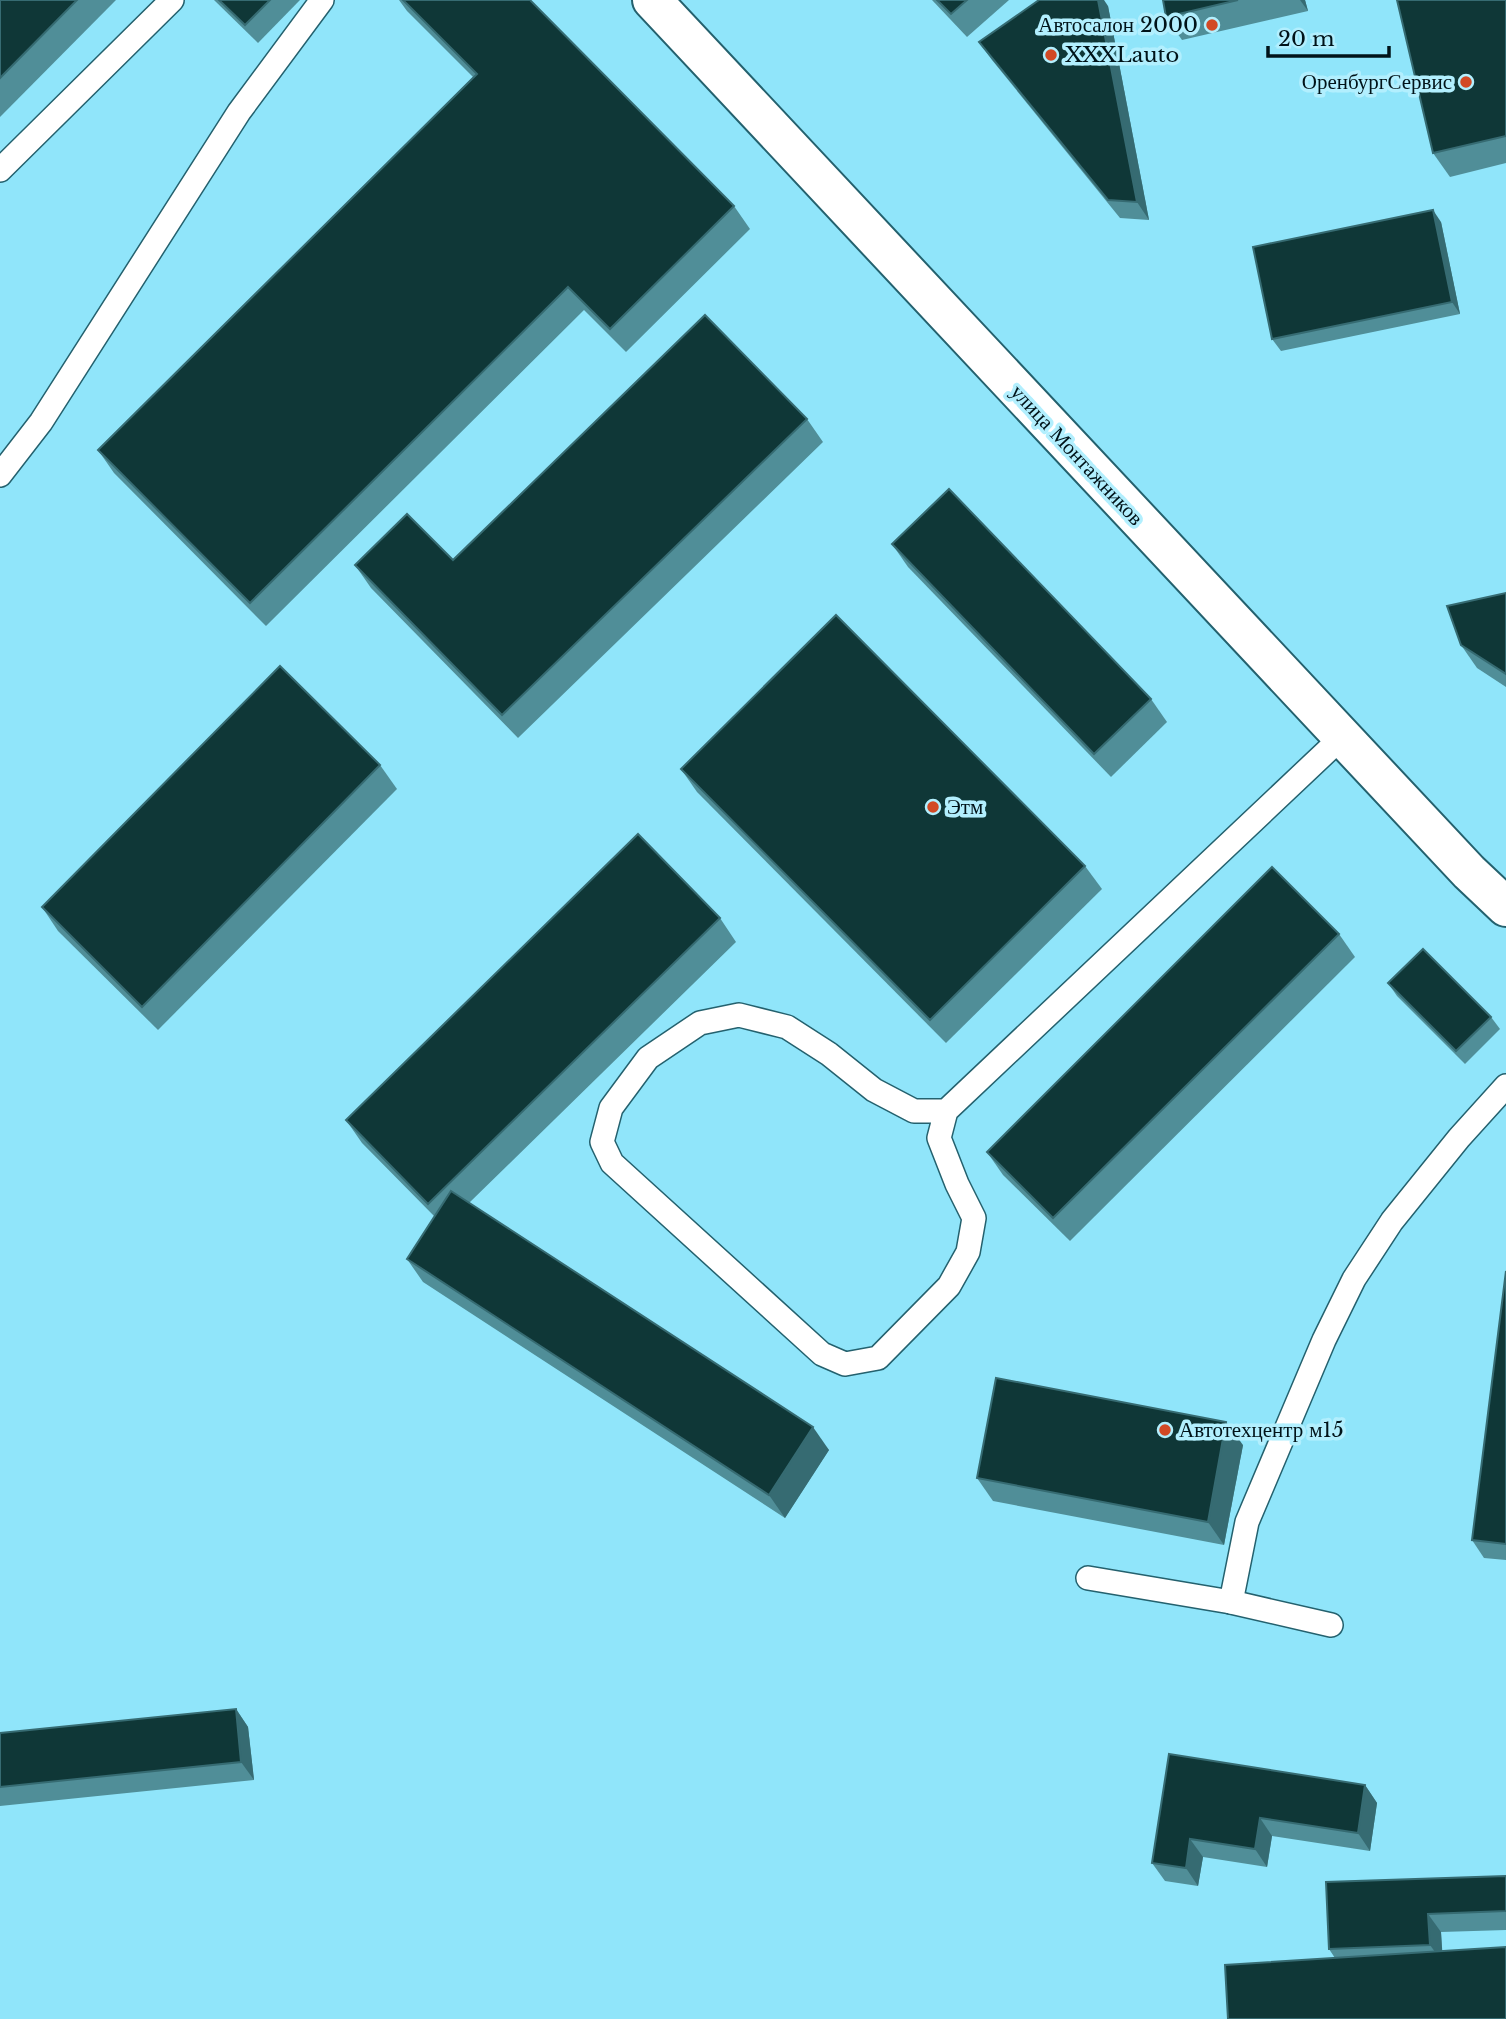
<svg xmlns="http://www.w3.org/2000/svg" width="1506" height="2019" viewBox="0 0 1506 2019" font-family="'Libre Baskerville',serif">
<rect width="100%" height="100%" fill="#90e5fa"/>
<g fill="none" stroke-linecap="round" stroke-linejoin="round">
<defs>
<g id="lane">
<path d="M0 170 172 0"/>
<path d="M0 475 41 422 239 112 322 0"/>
<path d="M946 1111H914L874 1090 829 1054 787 1027 739 1015 700 1023 648 1058 611 1108 602 1142 612 1163 822 1354 845 1364 878 1358 949 1286 968 1252 974 1218 957 1184 939 1138 946 1111 1343 736"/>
<path d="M1088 1578 1231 1602 1247 1522 1324 1340 1354 1279 1392 1221 1459 1138 1506 1086"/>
<path d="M1231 1602 1331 1625"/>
</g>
<path id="secondary" d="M652 0 1469 872 1506 907"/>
</defs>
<use href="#lane" stroke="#24616e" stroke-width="26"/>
<use href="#secondary" stroke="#24616e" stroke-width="42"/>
<use href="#lane" stroke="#fff" stroke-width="23"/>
<use href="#secondary" stroke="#fff" stroke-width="38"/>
</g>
<g fill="#508e98">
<path d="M0 0H116L0 117Z"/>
<path d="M214 0H300L258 43Z"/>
<path d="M399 0H530L734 206 750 229 626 352 584 310 266 626 114 473 98 450 473 77 407 11Z"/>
<path d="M932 0H1009L967 37Z"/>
<path d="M1163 0H1305L1308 11 1182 40 1166 17Z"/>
<path d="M1506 0V163L1450 177 1433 153Z"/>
<path d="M1108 6 1149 220 1120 218 992 60 979 42Z"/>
<path d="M1441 222 1460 314 1281 351 1272 339Z"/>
<path d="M807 419 823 442 518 738 371 588 355 565 453 560Z"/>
<path d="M892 544 1151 699 1167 722 1111 777 908 567Z"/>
<path d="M1506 593V687L1477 668 1461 645Z"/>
<path d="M380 765 397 789 158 1030 58 931 42 907Z"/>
<path d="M681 769 1085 866 1102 889 946 1043 697 792Z"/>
<path d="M720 918 736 942 469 1203 829 1450 785 1518 423 1282 407 1259 435 1217 362 1143 346 1120Z"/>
<path d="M1339 934 1355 957 1070 1241 1003 1175 987 1152Z"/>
<path d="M1388 983 1491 1017 1500 1029 1465 1064 1397 996Z"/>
<path d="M1506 1271V1560L1484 1558 1472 1540Z"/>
<path d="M1243 1445 1224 1545 993 1501 977 1478Z"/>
<path d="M236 1709 248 1727 254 1780 0 1806V1733Z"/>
<path d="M1169 1754 1365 1785 1377 1803 1370 1851 1272 1836 1267 1867 1203 1857 1198 1886 1165 1881 1152 1863Z"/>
<path d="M1506 1876V1930L1441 1932 1442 1951 1335 1958 1329 1949Z"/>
</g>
<g fill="#366b72">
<path d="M1098 0H1104L1108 6 1149 220 1137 202Z"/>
<path d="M1300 0H1305L1308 11Z"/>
<path d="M1433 210 1441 222 1460 314 1452 302Z"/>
<path d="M1226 1422 1243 1445 1224 1545 1208 1522Z"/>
<path d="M813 1427 829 1450 785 1518 769 1495Z"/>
<path d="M236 1709 248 1727 254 1780 241 1762Z"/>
<path d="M1365 1785 1377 1803 1370 1851 1358 1833Z"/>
<path d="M1260 1818 1272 1836 1267 1867 1255 1849Z"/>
<path d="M1190 1839 1203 1857 1198 1886 1186 1868Z"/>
<path d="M1428 1914 1441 1932 1443 1963 1430 1945Z"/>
</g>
<g fill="#0f3737" stroke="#366b72" stroke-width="2">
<path d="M0 0H77L0 78Z"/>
<path d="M219 0H270L245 25Z"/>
<path d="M403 0H530L734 206 610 329 568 287 250 603 98 450 477 74Z"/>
<path d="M937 0H967L951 14Z"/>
<path d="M1039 0H1098L1137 202 1108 200 979 42Z"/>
<path d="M1163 0H1238L1166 17Z"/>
<path d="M1397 0H1506V136L1433 153Z"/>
<path d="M1433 210 1452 302 1272 339 1253 247Z"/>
<path d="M705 315 807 419 502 715 355 565 407 514 453 560Z"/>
<path d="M949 489 1151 699 1094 754 892 544Z"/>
<path d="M1506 593V674L1461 645 1447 606Z"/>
<path d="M836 615 1085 866 930 1020 681 769Z"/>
<path d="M280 666 380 765 142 1007 42 907Z"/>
<path d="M638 834 720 918 428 1204 346 1120Z"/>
<path d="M1272 867 1339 934 1053 1218 987 1152Z"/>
<path d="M1423 949 1491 1017 1456 1051 1388 983Z"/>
<path d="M451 1191 813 1427 769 1495 407 1259Z"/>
<path d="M1506 1271V1544L1472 1540Z"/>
<path d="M996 1378 1226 1422 1208 1522 977 1478Z"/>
<path d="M236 1709 241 1762 0 1787V1733Z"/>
<path d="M1169 1754 1365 1785 1358 1833 1260 1818 1255 1849 1190 1839 1186 1868 1152 1863Z"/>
<path d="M1506 1876V1911L1428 1914 1430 1945 1329 1949 1326 1882Z"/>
<path d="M1506 1947V2019H1228L1225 1965Z"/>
</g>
<g fill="#d24925" stroke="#b2effe" stroke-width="2.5">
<circle cx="1212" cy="25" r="7"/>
<circle cx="1051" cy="55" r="7"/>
<circle cx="1466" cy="82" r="7"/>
<circle cx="933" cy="807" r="7"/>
<circle cx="1165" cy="1430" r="7"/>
</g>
<g text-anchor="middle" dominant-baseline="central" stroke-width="7" stroke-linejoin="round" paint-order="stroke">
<g font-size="21" fill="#001319" stroke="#b2effe" text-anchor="start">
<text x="1198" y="25" text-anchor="end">Автосалон 2000</text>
<text x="1065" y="55">XXXLauto</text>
<text x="1452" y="82" text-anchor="end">ОренбургСервис</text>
<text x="947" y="807">Этм</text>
<text x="1179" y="1430">Автотехцентр м15</text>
</g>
<g font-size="21" fill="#001319" stroke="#b2effe">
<text transform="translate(1077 455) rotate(47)">улица Монтажников</text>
</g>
</g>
<path d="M1268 46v10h121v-10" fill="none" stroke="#001319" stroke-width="3.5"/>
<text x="1278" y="46" font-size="21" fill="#001319" stroke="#b2effe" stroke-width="5" paint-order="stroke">20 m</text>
</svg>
